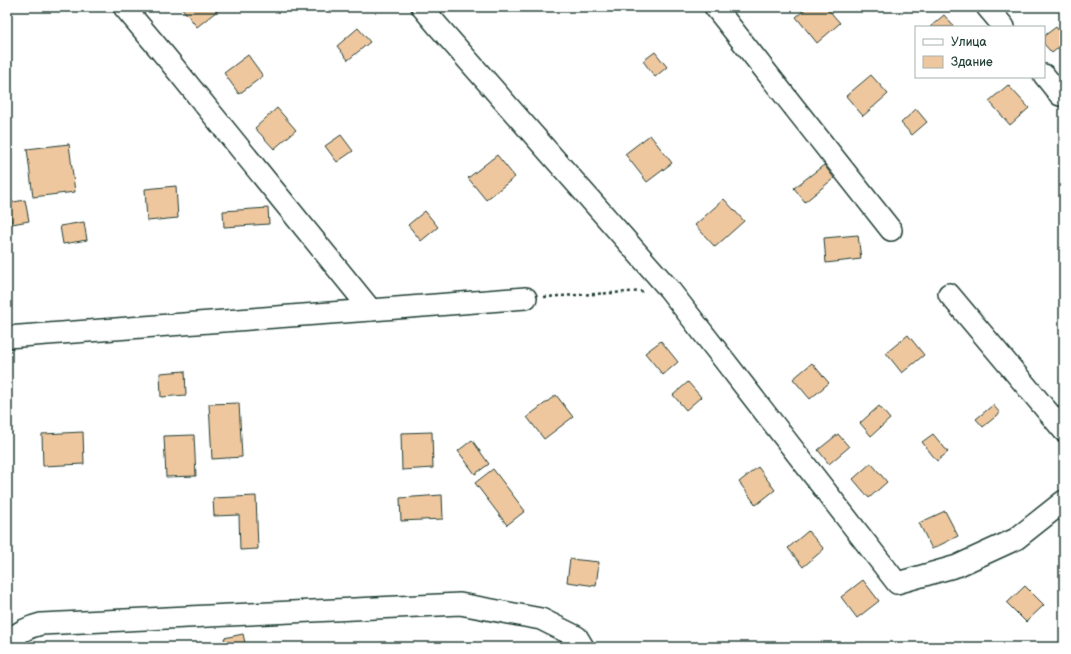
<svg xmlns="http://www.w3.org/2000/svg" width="1071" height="654" viewBox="0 0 1071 654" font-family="'Balsamiq Sans',sans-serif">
<rect width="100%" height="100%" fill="#fff"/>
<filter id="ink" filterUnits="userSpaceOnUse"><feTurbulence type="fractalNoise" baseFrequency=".025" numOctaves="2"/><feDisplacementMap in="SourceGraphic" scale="8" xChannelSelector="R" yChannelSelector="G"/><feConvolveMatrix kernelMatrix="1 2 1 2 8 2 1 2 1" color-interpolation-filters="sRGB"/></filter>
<g filter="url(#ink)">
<g fill="#efc79e" stroke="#1f3d34">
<path d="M181 7H222L197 27Z"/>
<path d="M808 7H826L840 23 817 43 796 17Z"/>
<path d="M944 15 954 27H930Z"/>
<path d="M1056 27 1064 37V43L1052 53 1044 44V36Z"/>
<path d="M358 28 370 42 348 60 337 46Z"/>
<path d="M655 52 667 67 655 77 643 61Z"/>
<path d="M248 55 263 76 239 94 224 73Z"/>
<path d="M871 75 888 94 863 116 846 96Z"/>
<path d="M1008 85 1029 108 1010 125 989 101Z"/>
<path d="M277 108 296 130 274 149 255 128Z"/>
<path d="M916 109 927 122 912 135 901 123Z"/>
<path d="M341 135 353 151 337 162 325 146Z"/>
<path d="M650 135 672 163 647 182 625 154Z"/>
<path d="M69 144 75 192 33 197 27 149Z"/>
<path d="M497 155 515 177 486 200 468 178Z"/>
<path d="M824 165 834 178 805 202 794 188Z"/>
<path d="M176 186 178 218 147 221 145 189Z"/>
<path d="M724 199 744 221 715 247 695 225Z"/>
<path d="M25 200 29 221 12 224 8 203Z"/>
<path d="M268 208 269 224 224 227 223 211Z"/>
<path d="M425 211 438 227 421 241 408 225Z"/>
<path d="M84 222 87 240 63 244 60 226Z"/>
<path d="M858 235 861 259 826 263 824 238Z"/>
<path d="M908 335 924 355 902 373 886 353Z"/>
<path d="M661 341 678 362 663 375 645 353Z"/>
<path d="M812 363 829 383 810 399 793 379Z"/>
<path d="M185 371 186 395 161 397 160 373Z"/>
<path d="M688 382 701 397 686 410 673 395Z"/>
<path d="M556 395 573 417 544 439 527 417Z"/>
<path d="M239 403 242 457 212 459 209 404Z"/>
<path d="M993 405 1000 413 983 427 976 419Z"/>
<path d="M879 406 890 419 871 436 860 423Z"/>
<path d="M83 432 84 464 43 466 42 434Z"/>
<path d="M432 432 433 468 402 470 401 433Z"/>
<path d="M838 434 849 447 829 464 818 450Z"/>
<path d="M933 434 948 452 937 461 922 442Z"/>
<path d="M194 435 196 476 166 477 164 436Z"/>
<path d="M472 440 489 464 475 474 458 451Z"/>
<path d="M871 463 887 482 869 498 853 479Z"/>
<path d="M758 467 775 490 756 505 739 482Z"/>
<path d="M493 469 525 511 507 525 475 483Z"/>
<path d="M442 495 443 519 401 521 400 498Z"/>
<path d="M256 496 258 549 240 550 239 515 214 516 213 498Z"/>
<path d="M945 511 958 536 932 549 919 523Z"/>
<path d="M808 531 824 549 803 567 788 548Z"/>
<path d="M570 559 599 562 596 586 567 582Z"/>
<path d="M863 580 879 601 857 618 841 597Z"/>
<path d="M1025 586 1044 605 1026 622 1007 603Z"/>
<path d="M243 634 246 647H226L224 638Z"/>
</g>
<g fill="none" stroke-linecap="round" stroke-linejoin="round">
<defs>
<g id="minor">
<path d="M124 7 166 57 371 310"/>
<path d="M422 7 437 25 669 289 897 583 957 566 1016 539 1064 501"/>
<path d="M715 7 891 230"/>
<path d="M987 7 1004 27"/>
<path d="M1044 75 1060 95"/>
<path d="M949 294 1064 431"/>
<path d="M7 337 371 310 526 298"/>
<path d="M7 642C17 633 28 627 41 624L460 604 541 619 577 637 583 647"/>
</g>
</defs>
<use href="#minor" stroke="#1f3d34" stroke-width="24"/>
<path stroke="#1f3d34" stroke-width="2.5" stroke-dasharray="3 3" stroke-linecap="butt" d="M544 297 645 291"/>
<use href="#minor" stroke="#fff" stroke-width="21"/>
</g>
</g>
<rect width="1071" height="654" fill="none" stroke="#fff" stroke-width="24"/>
<rect x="12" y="12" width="1047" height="630" fill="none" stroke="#1f3d34" stroke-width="1.5" filter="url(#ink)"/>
<rect x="915" y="26" width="130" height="52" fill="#ffffff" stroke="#a5b1ae"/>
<rect x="923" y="39" width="20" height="6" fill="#ffffff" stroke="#a5b1ae"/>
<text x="951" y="46" font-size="12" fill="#1f3d34">Улица</text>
<rect x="923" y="56" width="20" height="12" fill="#efc79e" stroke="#a5b1ae"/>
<text x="951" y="66" font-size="12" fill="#1f3d34">Здание</text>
</svg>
